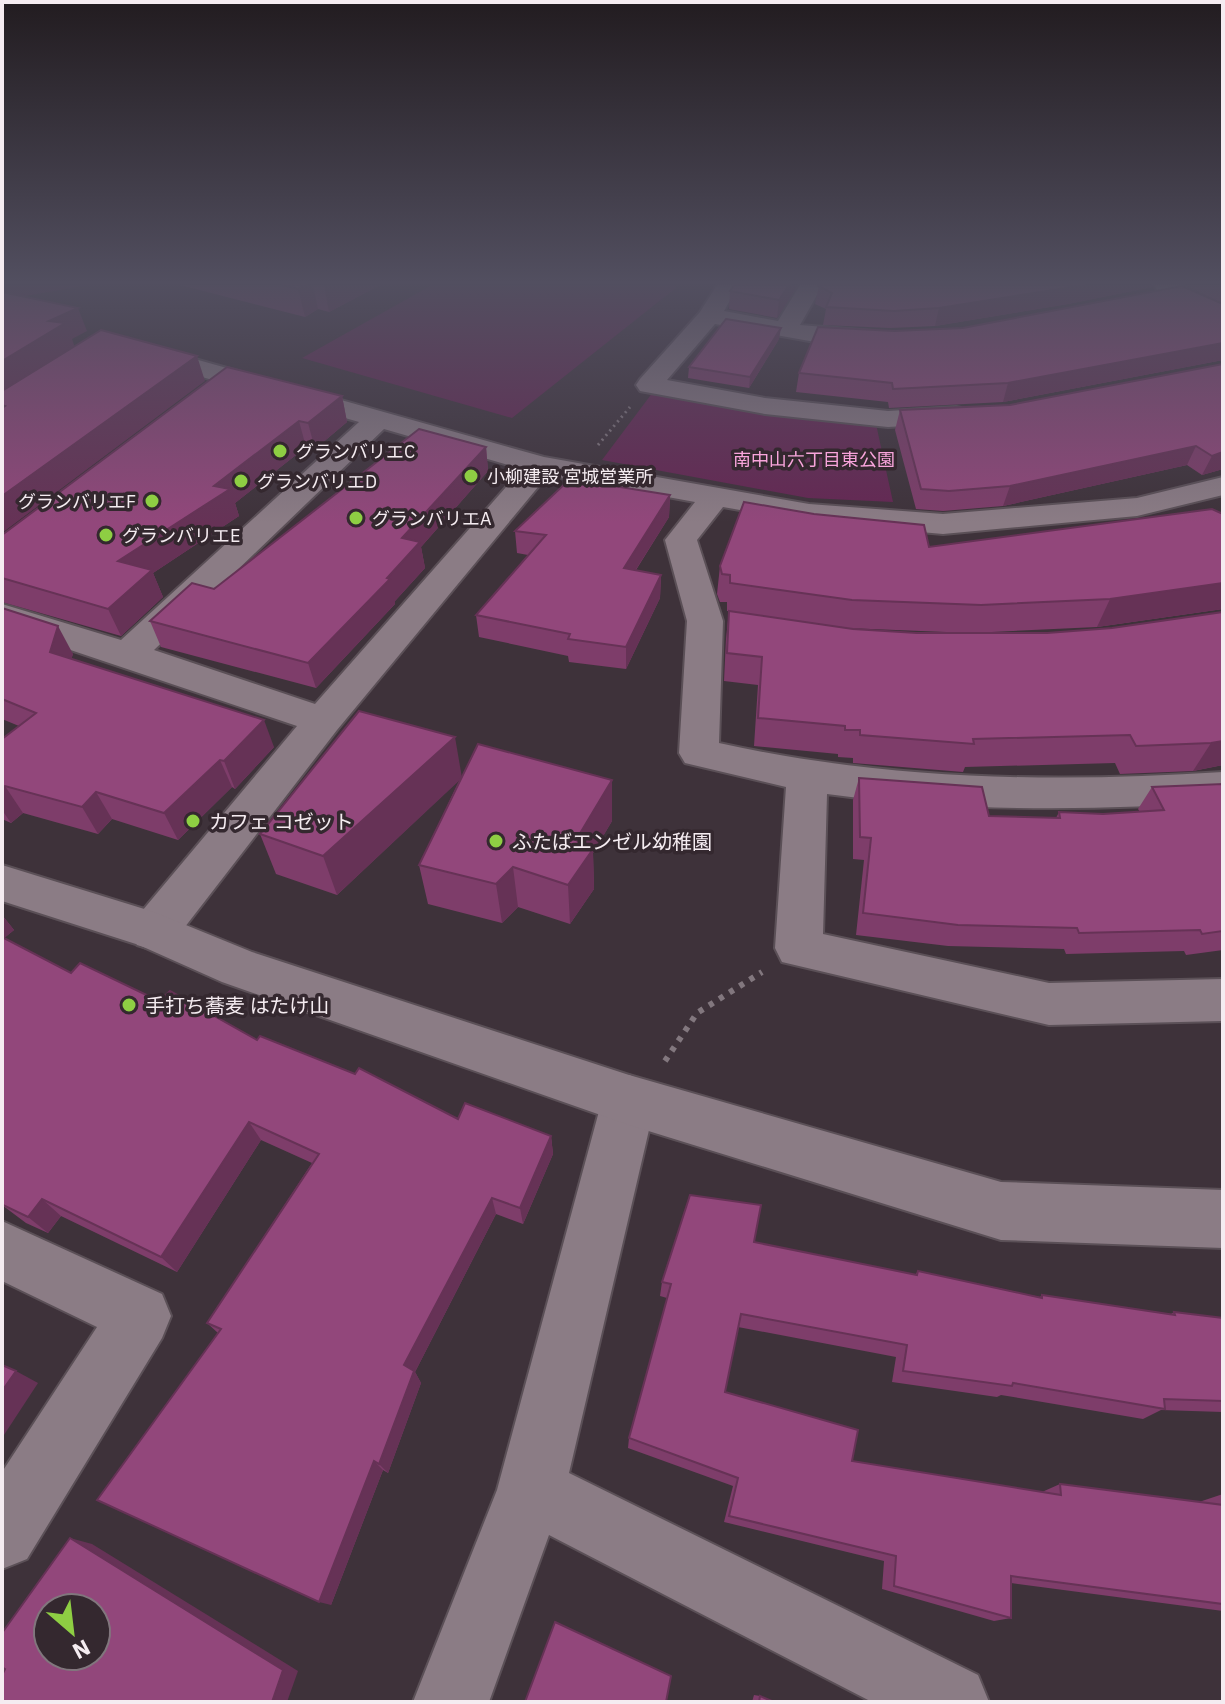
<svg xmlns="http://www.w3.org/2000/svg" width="1225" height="1704" viewBox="0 0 1225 1704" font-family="'IBM Plex Sans','Noto Sans JP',sans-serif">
<rect width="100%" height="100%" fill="#3e323a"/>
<g fill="#652753">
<path d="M2 285H88L2 300Z"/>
<path d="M432 285H672L677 287 512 418 302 358Z"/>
<path d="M653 392 804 419 876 424 893 502 808 498 602 460Z"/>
</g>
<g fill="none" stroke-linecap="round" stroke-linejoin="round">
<defs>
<g id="street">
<path d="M717 285H739L724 311 778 321 800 285H841L838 290 817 295 800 325 872 331 881 333 884 338 881 343 872 345 815 342 715 324 667 380 765 398 888 411 956 407 966 409 970 415 966 421 956 423 888 427 765 414 640 391 636 385 640 379 700 312Z"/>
<path d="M1154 285H1181L1223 306V323L1157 290Z"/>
<path d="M145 345 544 457 809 504 943 514 1137 498 1223 477V495L1137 516 943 534 809 522 723 507 697 540 723 621 719 743C886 780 1054 783 1223 772V802C1091 811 959 812 827 794L823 934 1049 983 1223 979V1021L1049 1025 782 962 775 948 786 787 685 763 679 753 687 621 665 540 695 502 548 475 337 730 171 945 154 950 137 945 131 931 137 917 297 726 2 627V604L121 640 359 422 136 358 132 353 136 348ZM384 429 522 469 315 704 154 650Z"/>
<path d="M629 1075 648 1083 656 1100 569 1473 978 1675 989 1702H872L549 1535 489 1702H413L497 1490 602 1100 610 1083Z"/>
<path d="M2 1221 162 1294 171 1316 162 1338 27 1559 2 1569V1472L97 1327 2 1281Z"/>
</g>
<path id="secondary" d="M2 865 154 912 252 952 629 1075 1001 1182 1223 1190V1248L1001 1240 629 1125 222 982 139 945 2 901Z"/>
</defs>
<use href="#street" stroke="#5b5057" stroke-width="4"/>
<use href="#secondary" stroke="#5b5057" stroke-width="4"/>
<path stroke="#82777e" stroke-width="3" stroke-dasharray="2 4" stroke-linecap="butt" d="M598 445 630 407"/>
<path stroke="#82777e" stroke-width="6" stroke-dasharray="5 7" stroke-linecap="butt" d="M665 1061 697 1013 762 972"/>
<use href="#street" fill="#8b7c85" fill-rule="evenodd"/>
<use href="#secondary" fill="#8b7c85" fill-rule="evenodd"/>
</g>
<g fill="#7e3d6a">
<path d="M180 285H380L329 312 318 309 305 317Z"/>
<path d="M734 285H798L777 318 729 309 730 291Z"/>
<path d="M819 285H1153L1152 287 1068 304 935 326 890 328 823 325 826 309 815 304Z"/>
<path d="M1186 285H1223V360L1003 402 889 408 888 402 796 392 799 373 894 331 963 328 1220 303Z"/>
<path d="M779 339 749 388 688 378 689 367Z"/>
<path d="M1223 364V469L1202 475 1187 465 1003 506 943 511 916 509 895 430 900 410 1010 405Z"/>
<path d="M342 396 347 422 315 449 306 447 235 503 239 516 153 573 163 597 121 636 2 602V535Z"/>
<path d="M486 447 488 471 421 547 425 568 395 601V604L316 688 161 647 150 621Z"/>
<path d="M670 495 669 517 636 570 661 575 660 598 626 669 569 662 568 656 479 637 476 615 528 555 517 553 515 531Z"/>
<path d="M1223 514V609L1097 627 971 633 846 628 917 633H1047L1112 628 1223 612V765L1193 771 1120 774 1115 763 965 767 963 772 853 763V758L838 757V754L754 746 758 685 724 681 726 639 729 611H727V602H720L717 594 720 566 929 547Z"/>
<path d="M2 608 73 654 71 659 274 747 235 789 232 787 178 840 112 819 98 834 23 813 11 823 2 819V739L19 726 2 719Z"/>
<path d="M461 777 612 821 593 853 594 889 570 924 518 907 502 923 428 904 419 865 460 779 337 895 276 874 260 834Z"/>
<path d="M859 778 989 816 1056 818 1059 812 1103 814 1140 812 1138 809 1152 787 1223 784V950L1186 955 1184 951 1066 954 1064 949 948 946 856 935 864 860 853 859V800Z"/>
<path d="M2 915 14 930 4 938 71 973 159 1001 458 1119 551 1136 553 1154 523 1224 496 1214 415 1372 421 1383 388 1473 383 1470 331 1605 218 1333 207 1323 312 1163 261 1140 177 1272 61 1216 48 1233 26 1223 2 1205Z"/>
<path d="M754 1242 915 1275 918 1271 1040 1297 1042 1295 1171 1314 1174 1312 1223 1318V1412L1161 1410 1143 1419 1001 1395 997 1397 892 1382 896 1357 738 1327 725 1392 852 1461 1042 1492 1060 1484 1199 1502 1223 1494V1611L1011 1583V1618L994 1621 882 1589 884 1561 724 1522 733 1486 628 1448 629 1438 667 1298 660 1296 662 1282Z"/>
<path d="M754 1695 760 1696 774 1702H752Z"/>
</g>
<g fill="#663256">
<path d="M306 285H313L318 309 305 317 298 289Z"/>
<path d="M324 285H380L329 312Z"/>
<path d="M789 285H798L777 318 779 300Z"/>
<path d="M1085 285H1153L1152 287 1068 304 935 326 939 308Z"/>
<path d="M78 308 87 331 72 339 75 348 2 392V361L49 321Z"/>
<path d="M781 328 779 339 749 388 750 377Z"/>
<path d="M1223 343V360L1003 402 1008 383Z"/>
<path d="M197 356 205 381 2 533V496Z"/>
<path d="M342 396 347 422 315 449 308 423Z"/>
<path d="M299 421 306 447 235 503 239 516 153 573 163 597 121 636 108 609 118 561Z"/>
<path d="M1196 446 1187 465 1003 506 1010 486Z"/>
<path d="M486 447 488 471 421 547 425 568 395 601V604L316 688 308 663 387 578 402 538Z"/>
<path d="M1223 452V469L1202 475 1212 456Z"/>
<path d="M670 495 669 517 623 590 624 568Z"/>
<path d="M661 575 660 598 626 669V647Z"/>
<path d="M1223 583V609L1097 627 1110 599Z"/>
<path d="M58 626 73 654 65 680 50 652Z"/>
<path d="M264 720 274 747 235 789 224 761Z"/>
<path d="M455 737 462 778 337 895 323 856Z"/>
<path d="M1223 741V765L1193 771 1211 743Z"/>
<path d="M220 760 232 787 178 840 164 813Z"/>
<path d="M612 780V821L593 853 594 889 570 924 568 885 576 840Z"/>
<path d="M5 786 23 813 11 823 2 810V788Z"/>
<path d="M96 792 112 819 98 834 82 807Z"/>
<path d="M513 867 518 907 502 923 496 884Z"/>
<path d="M2 915 14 930 2 940Z"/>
<path d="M249 1122 261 1140 177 1272 161 1257Z"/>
<path d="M551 1136 553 1154 523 1224 520 1208Z"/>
<path d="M492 1198 496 1214 415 1372 421 1383 388 1473 379 1464 404 1365Z"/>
<path d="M42 1199 61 1216 48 1233 28 1217Z"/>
<path d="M16 1371 38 1383 2 1438V1391Z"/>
<path d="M374 1461 383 1470 331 1605 319 1602Z"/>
<path d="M70 1538 92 1544 298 1671 287 1702H272Z"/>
</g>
<g fill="#92477b" stroke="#663256" stroke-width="2" fill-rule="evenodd">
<path d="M282 285H306L298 289Z"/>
<path d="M734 285H789L779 300 730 291Z"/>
<path d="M819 285H1085L939 308 894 311 826 307 832 293 818 286Z"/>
<path d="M1182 286 1223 304V343L1008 383 893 389 892 383 799 373 818 327 894 331 963 328Z"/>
<path d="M2 292 78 308 49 321 65 323 2 361Z"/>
<path d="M726 319 781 328 750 377 689 367Z"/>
<path d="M101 330 197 356 2 496V408L5 406 2 405V391Z"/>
<path d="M1223 364V452L1212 456 1196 446 1010 486 949 491 921 489 900 410 1010 405Z"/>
<path d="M227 367 342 396 308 423 299 421 214 486 230 489 118 561 152 570 108 609 2 578V535Z"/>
<path d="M419 429 486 447 402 538 420 542 387 578 390 579 308 663 150 621 192 583 214 589Z"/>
<path d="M570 479 670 495 624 568 661 575 626 647 568 639 570 634 476 615 546 535 515 531Z"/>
<path d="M744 502 814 514 924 525 929 547 1212 509 1223 514V583L1110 599 981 605 852 600 730 583V575L722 574 720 566Z"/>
<path d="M2 608 58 626 50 652 264 720 224 761 220 760 164 813 96 792 82 807 5 786 2 788V739L36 713 2 699Z"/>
<path d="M729 611 853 629 917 633H1047L1112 628 1223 612V741L1211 743 1136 746 1130 735 973 739 974 744 860 735V730H845V726L758 718 762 657 727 653Z"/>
<path d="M359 711 455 737 323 856 260 834Z"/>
<path d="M478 744 612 780 576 840 593 849 568 885 513 867 496 884 419 865Z"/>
<path d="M859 778 982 787 989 816 1060 818 1059 812 1103 814 1164 810 1152 787 1223 784V931L1202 934 1200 930 1079 933 1077 928 958 925 863 913 871 838 860 837Z"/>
<path d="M2 937 71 973 80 963 159 1001 170 991 257 1040 260 1036 355 1074 359 1068 458 1119 465 1103 551 1136 520 1208 492 1198 404 1365 414 1371 379 1464 374 1461 319 1602 97 1500 221 1329 207 1323 319 1154 249 1122 161 1257 42 1199 28 1217 5 1206 2 1204Z"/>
<path d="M690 1195 761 1205 754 1242 917 1275 918 1271 1042 1298V1295L1175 1315 1174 1312 1223 1318V1401L1164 1399 1165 1409 1013 1383 1012 1386 903 1371 907 1345 741 1314 725 1392 858 1430 852 1461 1061 1495 1060 1484 1223 1505V1604L1011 1576V1618L894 1586 896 1556 729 1516 738 1478 629 1438 671 1284 662 1282Z"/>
<path d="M2 1365 16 1371 2 1391Z"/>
<path d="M70 1538 283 1670 272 1702H2V1675L5 1669 2 1667V1633ZM48 1608H96V1656H48Z"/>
<path d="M555 1622 671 1676 666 1702H525Z"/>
<path d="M760 1696 774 1702H759Z"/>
</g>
<linearGradient id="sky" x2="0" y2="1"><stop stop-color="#221c20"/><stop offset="0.54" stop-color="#524f60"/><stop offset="1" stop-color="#524f60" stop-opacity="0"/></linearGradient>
<rect width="1225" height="523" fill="url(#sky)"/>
<g fill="#8ece43" stroke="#34282f" stroke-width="3">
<circle cx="280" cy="451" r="8"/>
<circle cx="471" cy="476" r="8"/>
<circle cx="241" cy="481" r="8"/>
<circle cx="152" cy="501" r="8"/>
<circle cx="356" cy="518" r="8"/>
<circle cx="106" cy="535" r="8"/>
<circle cx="193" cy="821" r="8"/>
<circle cx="496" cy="841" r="8"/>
<circle cx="129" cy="1005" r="8"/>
</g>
<g text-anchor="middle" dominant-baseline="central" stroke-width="7" stroke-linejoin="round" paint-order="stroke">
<g font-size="18" fill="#f5ecf1" stroke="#34282f" text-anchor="start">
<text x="296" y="451">グランバリエC</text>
<text x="487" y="476">小柳建設 宮城営業所</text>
<text x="257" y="481">グランバリエD</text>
<text x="136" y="501" text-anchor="end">グランバリエF</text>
<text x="372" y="518">グランバリエA</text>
<text x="122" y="535">グランバリエE</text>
</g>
<g font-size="18" fill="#f8a4db" stroke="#34282f">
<text x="814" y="459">南中山六丁目東公園</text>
</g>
<g font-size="20" fill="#f5ecf1" stroke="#34282f" text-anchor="start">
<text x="209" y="821">カフェ コゼット</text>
<text x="512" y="841">ふたばエンゼル幼稚園</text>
<text x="145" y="1005">手打ち蕎麦 はたけ山</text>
</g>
</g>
<rect width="1225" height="1704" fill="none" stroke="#f5ecf1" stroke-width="8"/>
<g transform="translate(72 1632) rotate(152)"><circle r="38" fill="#34282f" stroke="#81767d" stroke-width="2"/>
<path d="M0-6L14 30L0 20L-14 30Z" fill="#8ece43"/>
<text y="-12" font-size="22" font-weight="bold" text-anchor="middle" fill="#f5ecf1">N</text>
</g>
</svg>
